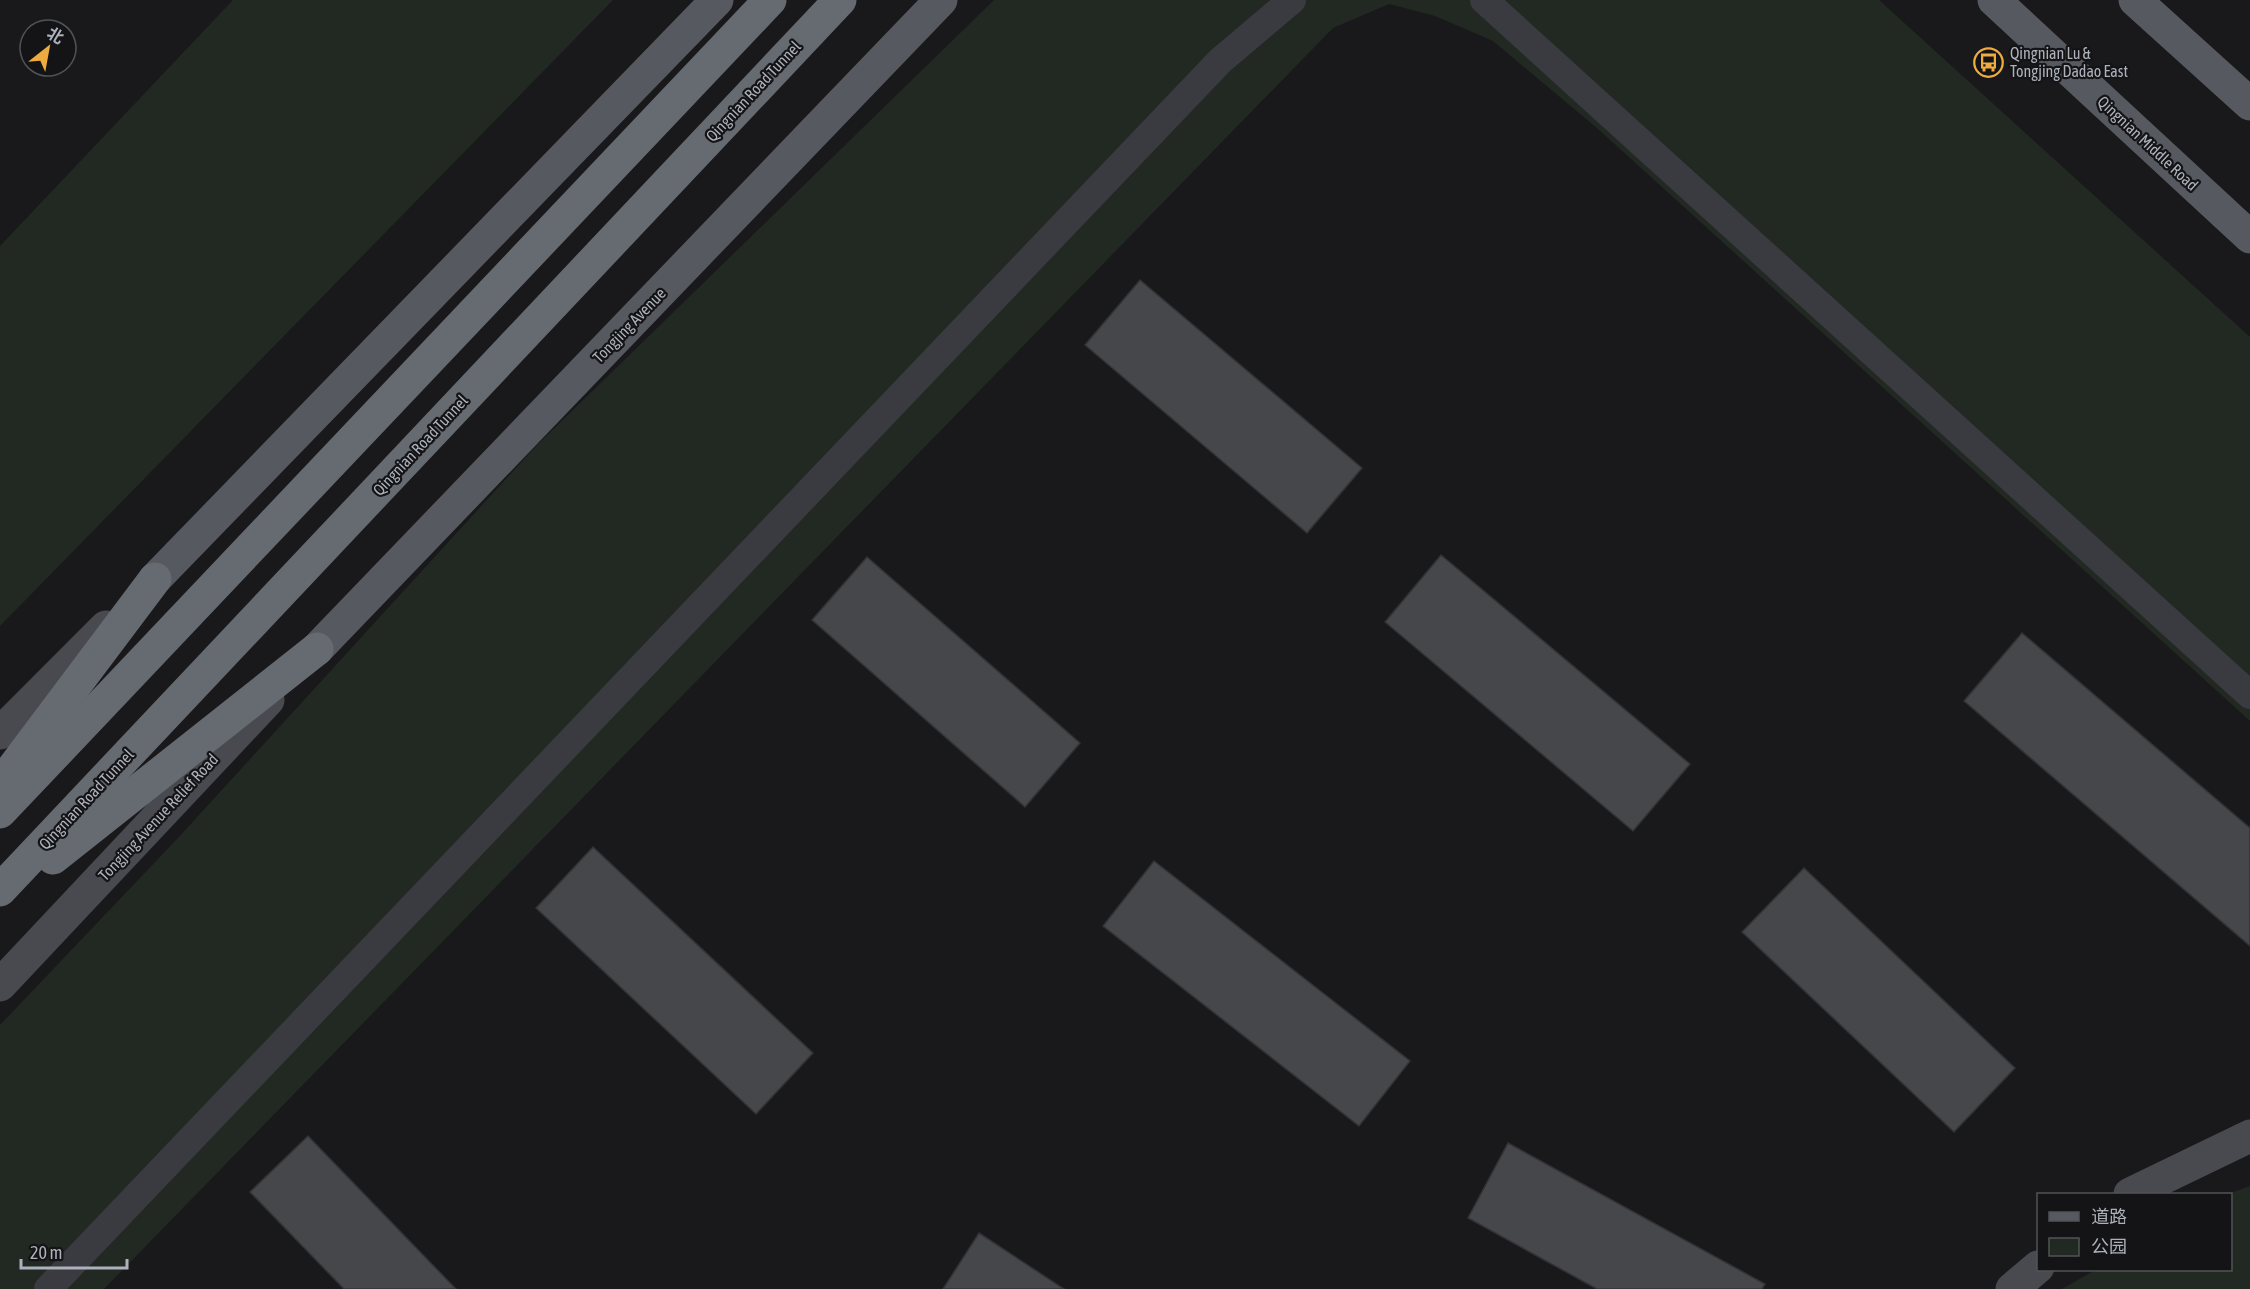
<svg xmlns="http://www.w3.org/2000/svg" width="2250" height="1289" viewBox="0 0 2250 1289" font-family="'Asap Condensed','Noto Sans SC',sans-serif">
<rect width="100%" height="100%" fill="#19191b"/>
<g fill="#212922">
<path d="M233 0H613L0 626V246Z"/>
<path d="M994 0H1879L2250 337V721L1598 129 1493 41 1435 16 1389 4 1333 28 104 1289H0V1025L178 838 536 446Z"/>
<path d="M2250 1186V1289H2062L2095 1270H2230V1194H2228Z"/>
</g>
<g fill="#46474b" stroke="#333337" stroke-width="1.5">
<path d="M1140 280 1362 468 1307 533 1085 345Z"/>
<path d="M1441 555 1690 764 1633 831 1385 622Z"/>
<path d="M867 557 1080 743 1025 807 812 620Z"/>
<path d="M2022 633 2250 828V946L1964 701Z"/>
<path d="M593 847 813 1053 756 1114 536 908Z"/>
<path d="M1154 861 1410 1061 1359 1126 1103 926Z"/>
<path d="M1804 868 2015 1068 1954 1132 1742 932Z"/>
<path d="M308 1136 456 1289H344L250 1192Z"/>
<path d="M1508 1143 1765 1284 1762 1289H1597L1468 1218Z"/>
<path d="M979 1233 1064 1289H943Z"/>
</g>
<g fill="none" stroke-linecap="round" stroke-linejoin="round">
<g stroke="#3a3b40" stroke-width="28">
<path d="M1484 0 2250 695"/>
<path d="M48 1289 1220 61 1292 0"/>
</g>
<g stroke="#484a50" stroke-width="33">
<path d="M0 733 106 627"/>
<path d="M0 985 268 700"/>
<path d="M2130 1194 2250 1136"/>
<path d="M2012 1289 2038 1267"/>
</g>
<g stroke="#56595f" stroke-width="33">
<path d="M1994 0 2250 237"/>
<path d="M2135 0 2250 104"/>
<path d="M155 579 717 0"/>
<path d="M317 649 941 0"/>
</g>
<g stroke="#666a71" stroke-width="33">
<path d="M1 784 155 579"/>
<path d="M0 812 770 0"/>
<path d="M53 858 317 649"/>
<path d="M0 890 840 0"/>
</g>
</g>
<defs>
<symbol id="bus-ring" viewBox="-11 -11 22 22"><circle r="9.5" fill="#141416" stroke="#eeac3e" stroke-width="1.5"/><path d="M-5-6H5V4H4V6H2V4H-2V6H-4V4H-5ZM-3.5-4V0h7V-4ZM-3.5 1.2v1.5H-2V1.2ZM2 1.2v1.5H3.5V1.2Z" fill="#eeac3e"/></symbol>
</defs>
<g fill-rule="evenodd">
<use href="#bus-ring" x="1972" y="46" width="33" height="33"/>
</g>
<g text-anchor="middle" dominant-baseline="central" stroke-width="4.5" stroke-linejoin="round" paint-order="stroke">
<g font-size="16" fill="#acb1bb" stroke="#141416" text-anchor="start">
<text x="2010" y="53">Qingnian Lu &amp;<tspan x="2010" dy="18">Tongjing Dadao East</tspan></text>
</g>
<g font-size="16" fill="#acb1bb" stroke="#141416">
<text transform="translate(753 91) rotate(-47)">Qingnian Road Tunnel</text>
<text transform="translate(2148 143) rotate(43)">Qingnian Middle Road</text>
<text transform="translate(629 325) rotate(-46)">Tongjing Avenue</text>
<text transform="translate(420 445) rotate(-47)">Qingnian Road Tunnel</text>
<text transform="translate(86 799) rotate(-47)">Qingnian Road Tunnel</text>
<text transform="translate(158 817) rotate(-47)">Tongjing Avenue Relief Road</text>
</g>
</g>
<rect x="2037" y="1193" width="195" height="78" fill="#141416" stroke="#515358" stroke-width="1.5"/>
<rect x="2049" y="1212" width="30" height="9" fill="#56595f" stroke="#515358" stroke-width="1.5"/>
<text x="2091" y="1223" font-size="18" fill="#acb1bb">道路</text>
<rect x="2049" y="1238" width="30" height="18" fill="#212922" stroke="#515358" stroke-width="1.5"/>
<text x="2091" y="1253" font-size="18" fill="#acb1bb">公园</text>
<g transform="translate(48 48) rotate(31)"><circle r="28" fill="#141416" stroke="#515358" stroke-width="1.5"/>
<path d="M0-4.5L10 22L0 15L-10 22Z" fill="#eeac3e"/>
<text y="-9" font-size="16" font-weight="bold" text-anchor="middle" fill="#acb1bb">北</text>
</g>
<path d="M21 1259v9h106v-9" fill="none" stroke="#acb1bb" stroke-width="3"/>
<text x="30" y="1259" font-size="18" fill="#acb1bb" stroke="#141416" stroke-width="4.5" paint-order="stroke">20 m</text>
</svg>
